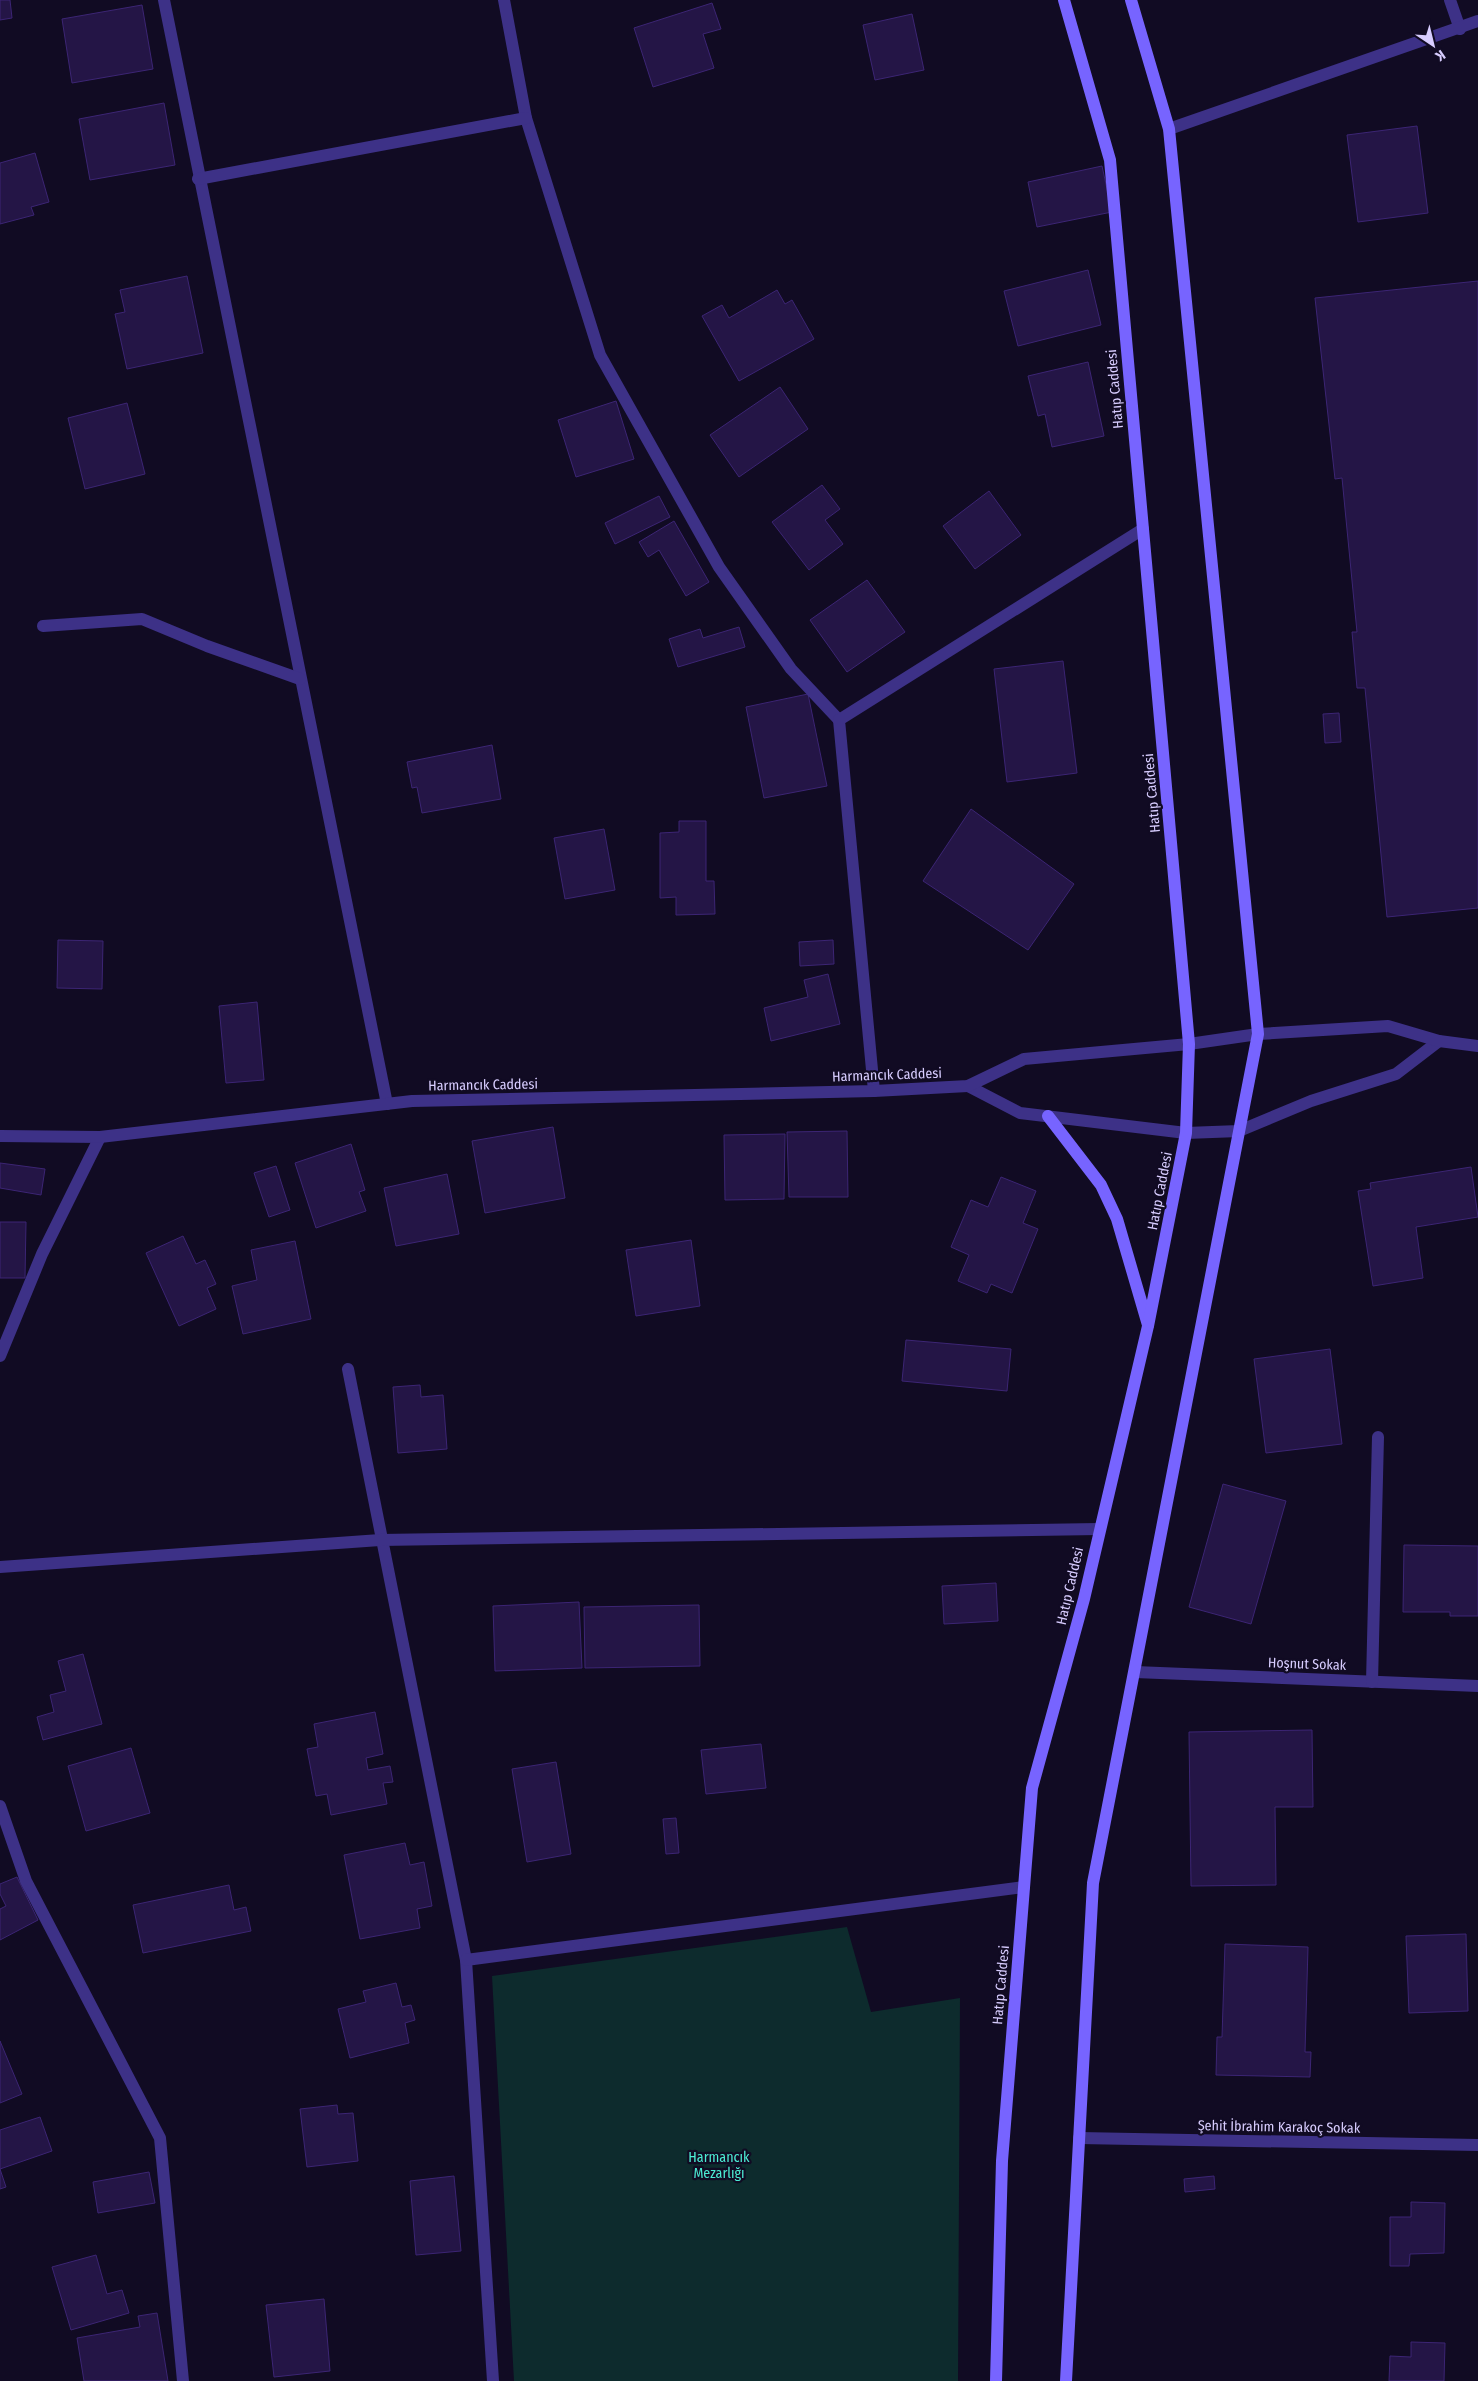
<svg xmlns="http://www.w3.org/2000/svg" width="1478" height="2381" viewBox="0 0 1478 2381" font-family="'Fira Sans Condensed',sans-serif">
<rect width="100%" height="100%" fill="#110b23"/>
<path fill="#0d2b2d" d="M847 1927 871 2012 960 1998 958 2381H514L492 1976Z"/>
<g fill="#241546" stroke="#3c2574">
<path d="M0 0H10L12 18 0 20Z"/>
<path d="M712 3 721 29 703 34 714 68 653 87 634 28Z"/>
<path d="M142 5 153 69 72 83 62 19Z"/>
<path d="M912 14 924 70 875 80 863 25Z"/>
<path d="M164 103 175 165 90 180 79 119Z"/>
<path d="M1417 126 1428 213 1358 222 1347 135Z"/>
<path d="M35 153 49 202 31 207 34 215 0 224V163Z"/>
<path d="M1102 166 1112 212 1037 227 1028 182Z"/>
<path d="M1088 270 1101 325 1018 346 1004 291Z"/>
<path d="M187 276 203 353 127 369 115 314 125 312 120 290Z"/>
<path d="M1478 281V908L1387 917 1365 688H1357L1352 632H1357L1342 478 1335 479 1315 298Z"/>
<path d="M777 290 785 304 792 300 814 339 739 381 702 316 722 305 729 318Z"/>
<path d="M1088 362 1104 436 1052 447 1045 414 1038 416 1028 376Z"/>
<path d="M780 387 808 429 739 477 710 435Z"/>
<path d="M616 401 634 459 576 477 558 420Z"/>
<path d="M127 403 145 474 85 489 68 418Z"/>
<path d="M822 485 840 509 825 520 843 544 809 570 772 522Z"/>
<path d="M989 491 1021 535 975 569 943 526Z"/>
<path d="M659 496 670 517 615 544 605 523Z"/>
<path d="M674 521 709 582 686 596 659 550 648 557 639 542Z"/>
<path d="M867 580 905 632 847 672 810 620Z"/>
<path d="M739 627 745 647 678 667 669 639 700 629 703 638Z"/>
<path d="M1063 661 1077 773 1007 782 994 669Z"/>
<path d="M808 694 827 786 764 798 746 707Z"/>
<path d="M1339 713 1341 742 1325 743 1323 714Z"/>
<path d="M492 745 501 799 422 813 417 787 412 788 407 762Z"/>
<path d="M971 809 1074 884 1028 950 923 881Z"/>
<path d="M679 821H706V881H714L715 914 676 915V897L660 898V833L679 832Z"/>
<path d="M604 829 615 890 565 899 554 838Z"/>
<path d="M58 940 103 941 102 989 57 988Z"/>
<path d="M833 940 834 964 800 966 799 942Z"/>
<path d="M828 974 840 1024 771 1041 764 1008 808 997 804 980Z"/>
<path d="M257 1002 264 1080 226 1083 219 1006Z"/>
<path d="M553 1127 565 1198 485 1213 472 1141Z"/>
<path d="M847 1131 848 1197H789L787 1132Z"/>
<path d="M785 1134 784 1199 725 1200 724 1135Z"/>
<path d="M351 1144 365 1190 359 1192 366 1211 316 1228 295 1163Z"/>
<path d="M0 1163 45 1169 41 1195 0 1188Z"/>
<path d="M276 1166 290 1210 269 1217 254 1173Z"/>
<path d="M1471 1167 1478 1217 1416 1227 1423 1278 1373 1286 1358 1191 1371 1189 1370 1183Z"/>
<path d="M447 1174 459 1234 396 1246 384 1188Z"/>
<path d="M1001 1177 1036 1191 1023 1223 1038 1229 1012 1293 991 1284 987 1293 958 1281 969 1255 951 1247 971 1200 988 1207Z"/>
<path d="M0 1222H26L25 1278H0Z"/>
<path d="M183 1236 196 1264 205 1260 216 1284 207 1288 216 1309 179 1326 146 1253Z"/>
<path d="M691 1240 700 1306 636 1316 626 1250Z"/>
<path d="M295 1241 311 1319 243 1334 232 1286 257 1280 251 1250Z"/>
<path d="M906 1340 1011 1349 1007 1391 902 1381Z"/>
<path d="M1330 1349 1342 1444 1266 1453 1254 1359Z"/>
<path d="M420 1385 421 1397 443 1395 447 1449 398 1453 393 1387Z"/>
<path d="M1223 1484 1286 1501 1251 1624 1189 1607Z"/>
<path d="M1404 1545 1478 1546V1616H1450V1612H1403Z"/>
<path d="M996 1583 998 1621 944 1624 942 1586Z"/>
<path d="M579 1602 582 1668 495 1671 493 1606Z"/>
<path d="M699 1605 700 1666 585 1668 584 1607Z"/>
<path d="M83 1654 102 1724 43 1740 37 1717 54 1712 50 1695 66 1691 58 1661Z"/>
<path d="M375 1712 383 1754 366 1758 368 1770 390 1766 393 1782 383 1783 387 1804 331 1815 327 1794 316 1796 307 1749 318 1747 314 1724Z"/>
<path d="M1312 1730 1313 1807H1275L1276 1885 1191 1886 1189 1732Z"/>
<path d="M761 1744 766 1788 706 1794 701 1750Z"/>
<path d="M131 1748 150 1813 86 1831 68 1766Z"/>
<path d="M556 1762 571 1854 527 1862 512 1769Z"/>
<path d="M676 1818 679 1853 666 1854 663 1819Z"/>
<path d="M405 1843 410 1865 424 1862 432 1906 417 1909 420 1928 360 1939 344 1855Z"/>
<path d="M17 1877 38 1920 0 1940V1909L6 1906 0 1894V1884Z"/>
<path d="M229 1885 234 1910 246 1907 251 1931 143 1953 133 1905Z"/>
<path d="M1466 1934 1468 2011 1409 2013 1406 1936Z"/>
<path d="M1225 1944 1308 1947 1305 2052H1311L1310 2077 1216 2075 1217 2037H1222Z"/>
<path d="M396 1983 402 2007 411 2005 415 2020 405 2023 409 2043 350 2058 338 2009 366 2002 363 1991Z"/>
<path d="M0 2041 22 2094 0 2103Z"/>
<path d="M337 2105 338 2114 353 2113 358 2161 307 2167 300 2109Z"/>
<path d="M40 2117 52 2151 0 2169V2130Z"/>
<path d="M0 2169 6 2187 0 2189Z"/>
<path d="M149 2172 155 2203 98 2213 93 2182Z"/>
<path d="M454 2176 461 2251 416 2255 410 2181Z"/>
<path d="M1214 2176 1215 2189 1185 2192 1184 2179Z"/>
<path d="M1411 2202 1445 2203 1444 2253 1410 2254 1409 2266H1390V2217H1411Z"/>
<path d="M96 2255 107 2294 122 2290 129 2313 71 2330 52 2267Z"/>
<path d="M324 2299 330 2371 274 2377 266 2305Z"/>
<path d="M157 2313 168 2381H84L77 2338 140 2327 138 2316Z"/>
<path d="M1411 2342 1445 2343 1444 2381H1389L1390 2356 1411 2357Z"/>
</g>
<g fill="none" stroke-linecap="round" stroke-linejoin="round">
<g stroke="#3d3187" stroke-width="12">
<path d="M164 0 387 1104"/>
<path d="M504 0 526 118 600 355 719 567 791 669 839 720"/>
<path d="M1450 0 1460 29"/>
<path d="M1169 129 1478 21"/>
<path d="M198 179 526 118"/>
<path d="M43 626 142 619 207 646 300 679"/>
<path d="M874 1091 839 720 1143 529"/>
<path d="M0 1356 42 1254 100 1137"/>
<path d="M348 1369 466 1960 493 2381"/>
<path d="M0 1567 380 1540 1099 1529"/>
<path d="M1135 1672 1478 1686"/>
<path d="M1372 1682 1378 1437"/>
<path d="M0 1806 26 1881 160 2138 183 2381"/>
<path d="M466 1960 1024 1887"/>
<path d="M1079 2138 1478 2145"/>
</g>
<g stroke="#3d3187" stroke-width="12">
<path d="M968 1086 1020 1113 1186 1133 1239 1131 1311 1101 1396 1074 1439 1041"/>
<path d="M0 1136 100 1137 412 1101 874 1091 968 1086 1024 1059 1189 1044 1258 1034 1388 1026 1439 1041 1478 1046"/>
</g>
<g stroke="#7764ff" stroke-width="12">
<path d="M1048 1116 1101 1185 1117 1219 1148 1325"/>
<path d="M996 2381 1002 2161 1032 1788 1084 1599 1148 1326 1186 1133 1189 1044 1110 160 1064 0"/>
<path d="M1066 2381 1093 1883 1258 1034 1169 129 1131 0"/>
</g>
</g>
<g text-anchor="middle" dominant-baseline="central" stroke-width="4.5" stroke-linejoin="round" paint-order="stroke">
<g font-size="14" fill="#d8cdff" stroke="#110b23">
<text transform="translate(1115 389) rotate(-95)">Hatıp Caddesi</text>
<text transform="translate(1152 793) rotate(-95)">Hatıp Caddesi</text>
<text transform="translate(887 1075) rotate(-2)">Harmancık Caddesi</text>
<text transform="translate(483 1085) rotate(-1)">Harmancık Caddesi</text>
<text transform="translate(1160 1191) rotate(-79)">Hatıp Caddesi</text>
<text transform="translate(1070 1586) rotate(-77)">Hatıp Caddesi</text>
<text transform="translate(1307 1664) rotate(2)">Hoşnut Sokak</text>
<text transform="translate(1001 1985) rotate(-85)">Hatıp Caddesi</text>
<text transform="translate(1279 2127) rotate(1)">Şehit İbrahim Karakoç Sokak</text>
</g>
<g font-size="14" fill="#4cecd4" stroke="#110b23">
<text x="719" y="2157">Harmancık<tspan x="719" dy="16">Mezarlığı</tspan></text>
</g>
</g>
<g transform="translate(1433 45) rotate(145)" stroke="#110b23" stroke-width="4" paint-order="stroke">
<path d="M0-4L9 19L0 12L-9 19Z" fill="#d8cdff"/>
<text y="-8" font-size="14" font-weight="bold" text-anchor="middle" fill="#d8cdff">K</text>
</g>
</svg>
